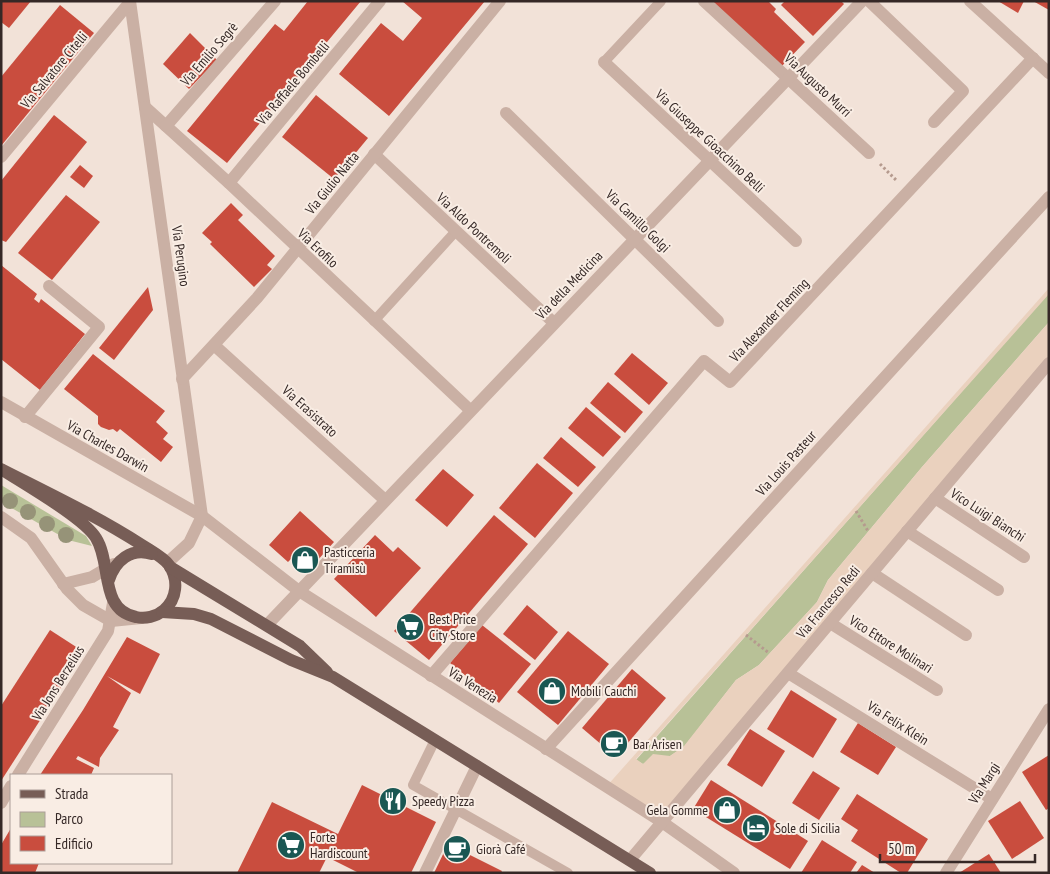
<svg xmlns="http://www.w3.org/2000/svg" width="1050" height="874" viewBox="0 0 1050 874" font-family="'PT Sans Narrow',sans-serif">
<rect width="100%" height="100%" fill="#f2e2d8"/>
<g fill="#b8c197">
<path d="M1049 293V322L922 467 828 580 817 602 759 665 736 680 684 747 670 756 643 764 636 760Z"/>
<path d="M1 485 86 536 92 546 68 540 1 502Z"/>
</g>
<path fill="#ead1be" d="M1049 288V294L636 759 643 764 653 754 670 756 684 746 736 680 759 665 817 602 828 580 922 467 1049 322V363L662 822 606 787Z"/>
<g fill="#c94d3e">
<path d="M1 1H31L9 28 1 22Z"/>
<path d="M308 1H361L227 163 187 131 275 24 284 31Z"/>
<path d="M402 1H485L389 116 339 74 381 23 403 41 422 18Z"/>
<path d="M709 1H768L776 9 774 12 805 42 780 68Z"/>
<path d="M785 1H841L844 4 813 36 781 5Z"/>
<path d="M998 1H1024L1018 13Z"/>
<path d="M1033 1H1049V10Z"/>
<path d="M60 5 94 33 1 146V77Z"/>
<path d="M190 33 217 60 189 89 163 64Z"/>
<path d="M316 95 368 138 334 179 282 137Z"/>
<path d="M54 115 87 142 6 242 1 240V181Z"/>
<path d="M80 165 93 176 84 188 70 177Z"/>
<path d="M66 195 100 222 52 280 18 253Z"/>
<path d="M231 203 243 215 238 220 275 256 267 265 272 269 254 287 210 244 212 242 202 233Z"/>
<path d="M1 265 37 294 34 299 39 303 41 299 85 334 40 390 1 359Z"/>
<path d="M148 287 153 310 114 360 99 348Z"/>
<path d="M632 353 668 383 649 405 614 374Z"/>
<path d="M93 354 165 411 156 422 168 433 163 439 173 447 161 462 120 429 117 432 113 429 109 430 101 427 98 424V416L64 389Z"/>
<path d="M608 382 643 412 625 433 590 403Z"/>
<path d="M586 407 621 437 603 457 568 428Z"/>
<path d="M561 437 596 467 578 487 543 458Z"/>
<path d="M537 463 573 493 535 538 499 508Z"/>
<path d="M443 469 474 495 447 527 415 500Z"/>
<path d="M300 511 334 542 307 572 292 558 288 562 269 545Z"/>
<path d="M494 515 528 544 429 660 394 631Z"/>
<path d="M375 535 393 552 398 547 421 568 376 617 334 579Z"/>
<path d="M527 605 558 632 535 660 503 634Z"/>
<path d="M482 625 531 664 499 703 450 663Z"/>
<path d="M50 630 84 652 1 781V706Z"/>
<path d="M568 631 609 664 558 725 517 692Z"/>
<path d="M127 637 160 654 140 694 107 676 131 693 113 727 119 730 100 758 99 767 78 756 76 759 94 768 91 775H40L83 710Z"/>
<path d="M632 669 666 698 616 757 582 728Z"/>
<path d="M791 690 837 719 813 758 767 729Z"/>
<path d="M858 723 896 747 878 775 840 752Z"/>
<path d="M750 729 785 751 762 787 727 765Z"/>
<path d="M1049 755V808L1046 810 1022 772Z"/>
<path d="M813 771 840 788 819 820 792 803Z"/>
<path d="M711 780 808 841 790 869 693 809Z"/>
<path d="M362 785 436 822 411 873H359L327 857 319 873H237L272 802 338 834Z"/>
<path d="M857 794 928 839 907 873H901L851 841 858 830 841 819Z"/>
<path d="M1020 801 1044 838 1012 859 988 821Z"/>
<path d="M11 828V863H39L35 873H1V845Z"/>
<path d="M822 840 857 862 850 873H801Z"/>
<path d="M448 844 502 871 501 873H434Z"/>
<path d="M989 854 1001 873H959Z"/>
<path d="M862 865 875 873H856Z"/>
</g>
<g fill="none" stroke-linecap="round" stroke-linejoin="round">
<g stroke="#b59a8e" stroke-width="3" stroke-dasharray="2.5 2.5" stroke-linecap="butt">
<path d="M880 164 897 181"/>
<path d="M856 511 868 531"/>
<path d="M746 635 769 653"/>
</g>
<g stroke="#cab0a4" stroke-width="10">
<path d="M604 62 661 1"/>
<path d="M374 321 456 231"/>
<path d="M435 740 413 785 568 873"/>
</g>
<g stroke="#cab0a4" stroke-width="12">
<path d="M130 1 202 516"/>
<path d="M704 1 869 153"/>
<path d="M869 1 963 91 934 122"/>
<path d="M970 1 1049 73"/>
<path d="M604 62 796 241"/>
<path d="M145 107 229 183 470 410"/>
<path d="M506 113 718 321"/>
<path d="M166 126 275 1"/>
<path d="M374 154 554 323"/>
<path d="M1 157 130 2"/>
<path d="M229 183 380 1"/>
<path d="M214 345 385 500"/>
<path d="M182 379 257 298 500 1"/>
<path d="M1 402 202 516 299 591 662 822 734 873"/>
<path d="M25 417 99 327 49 286"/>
<path d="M935 498 1024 557"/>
<path d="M1 517 31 538 67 589 83 605 111 621 141 618"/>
<path d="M907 531 998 590"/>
<path d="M167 563 189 543 202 516"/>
<path d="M872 573 966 635"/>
<path d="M63 584 92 577 114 564"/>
<path d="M830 623 937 690"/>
<path d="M267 625 862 1"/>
<path d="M788 673 992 799"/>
<path d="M431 676 704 361 730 382 1033 58"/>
<path d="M546 749 1049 197"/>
<path d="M18 775 108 631 113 603"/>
<path d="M1 803 11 786"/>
<path d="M630 860 1049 363"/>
<path d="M425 873 477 766"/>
<path d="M946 873 1049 709"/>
</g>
<g stroke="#775d56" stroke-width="12">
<path d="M1 469C48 493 97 516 142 545 151 551 163 557 169 565 179 580 177 599 164 610 156 617 145 619 136 617 99 610 112 563 96 538 84 518 24 484 1 469Z"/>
<path d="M170 567 300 646 327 672"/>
<path d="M109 580C115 561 131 547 152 554"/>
<path d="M162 612 194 614 211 619 291 660 333 677 650 873"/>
</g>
</g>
<g fill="#969378">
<circle cx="10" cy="501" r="8"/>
<circle cx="28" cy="512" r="8"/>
<circle cx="47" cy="524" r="8"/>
<circle cx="66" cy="535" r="8"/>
</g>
<defs>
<symbol id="shop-disc" viewBox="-11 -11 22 22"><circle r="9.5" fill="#1a5753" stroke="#f9ede4"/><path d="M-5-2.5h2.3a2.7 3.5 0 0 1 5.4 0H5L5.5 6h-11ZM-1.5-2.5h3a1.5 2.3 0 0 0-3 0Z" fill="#fff"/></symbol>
<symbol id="supermarket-disc" viewBox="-11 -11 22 22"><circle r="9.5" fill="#1a5753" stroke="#f9ede4"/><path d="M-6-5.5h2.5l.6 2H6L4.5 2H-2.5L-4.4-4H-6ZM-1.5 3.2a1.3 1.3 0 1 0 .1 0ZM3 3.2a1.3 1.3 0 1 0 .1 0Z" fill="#fff"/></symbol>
<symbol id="cafe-disc" viewBox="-11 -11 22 22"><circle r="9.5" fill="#1a5753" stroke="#f9ede4"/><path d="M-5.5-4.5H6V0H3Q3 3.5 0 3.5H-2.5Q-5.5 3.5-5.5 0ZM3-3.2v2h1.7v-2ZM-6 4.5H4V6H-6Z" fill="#fff"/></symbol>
<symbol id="restaurant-disc" viewBox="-11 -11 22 22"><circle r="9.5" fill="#1a5753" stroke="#f9ede4"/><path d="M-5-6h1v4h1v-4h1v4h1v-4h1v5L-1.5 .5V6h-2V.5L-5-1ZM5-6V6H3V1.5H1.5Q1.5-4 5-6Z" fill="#fff"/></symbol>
<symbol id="hotel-disc" viewBox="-11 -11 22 22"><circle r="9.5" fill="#1a5753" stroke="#f9ede4"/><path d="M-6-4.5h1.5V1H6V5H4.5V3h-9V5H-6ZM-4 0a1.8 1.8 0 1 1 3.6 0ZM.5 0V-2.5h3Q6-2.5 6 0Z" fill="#fff"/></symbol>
</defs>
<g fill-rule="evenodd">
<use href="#shop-disc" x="289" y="544" width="32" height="32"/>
<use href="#supermarket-disc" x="394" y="611" width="32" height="32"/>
<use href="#shop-disc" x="536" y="675" width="32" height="32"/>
<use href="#cafe-disc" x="598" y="728" width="32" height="32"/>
<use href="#restaurant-disc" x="377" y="785" width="32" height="32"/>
<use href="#shop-disc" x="711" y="794" width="32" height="32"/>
<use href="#hotel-disc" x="740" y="812" width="32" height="32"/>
<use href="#supermarket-disc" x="275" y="829" width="32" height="32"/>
<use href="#cafe-disc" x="441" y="833" width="32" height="32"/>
</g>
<g text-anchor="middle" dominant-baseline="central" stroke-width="4" stroke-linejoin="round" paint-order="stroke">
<g font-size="14" fill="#352826" stroke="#f9ede4">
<text transform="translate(209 54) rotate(-49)">Via Emilio Segrè</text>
<text transform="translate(54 70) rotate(-50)">Via Salvatore Citelli</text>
<text transform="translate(293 83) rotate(-50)">Via Raffaele Bombelli</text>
<text transform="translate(818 85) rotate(43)">Via Augusto Murri</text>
<text transform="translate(710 141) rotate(43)">Via Giuseppe Gioacchino Belli</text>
<text transform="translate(332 183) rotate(-51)">Via Giulio Natta</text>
<text transform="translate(638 221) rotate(44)">Via Camillo Golgi</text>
<text transform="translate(474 228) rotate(43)">Via Aldo Pontremoli</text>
<text transform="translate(318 248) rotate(43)">Via Erofilo</text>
<text transform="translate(181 256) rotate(82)">Via Perugino</text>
<text transform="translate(569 285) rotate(-46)">Via della Medicina</text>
<text transform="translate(769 320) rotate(-47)">Via Alexander Fleming</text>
<text transform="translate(310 411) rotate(42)">Via Erasistrato</text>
<text transform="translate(108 446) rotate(29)">Via Charles Darwin</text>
<text transform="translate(786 463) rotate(-48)">Via Louis Pasteur</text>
<text transform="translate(988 515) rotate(33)">Vico Luigi Bianchi</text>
<text transform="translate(828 602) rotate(-50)">Via Francesco Redi</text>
<text transform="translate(891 644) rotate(32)">Vico Ettore Molinari</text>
<text transform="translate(58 683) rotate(-58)">Via Jons Berzelius</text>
<text transform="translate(473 685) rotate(32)">Via Venezia</text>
<text transform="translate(898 723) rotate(32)">Via Felix Klein</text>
<text transform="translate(984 783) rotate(-58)">Via Margi</text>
</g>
<g font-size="14" fill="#352826" stroke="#f9ede4" text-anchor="start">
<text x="324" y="552">Pasticceria<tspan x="324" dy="16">Tiramisù</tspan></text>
<text x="429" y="619">Best Price<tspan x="429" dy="16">City Store</tspan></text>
<text x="571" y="691">Mobili Cauchi</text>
<text x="633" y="744">Bar Arisen</text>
<text x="412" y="801">Speedy Pizza</text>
<text x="708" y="810" text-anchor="end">Gela Gomme</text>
<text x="775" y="828">Sole di Sicilia</text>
<text x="310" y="837">Forte<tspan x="310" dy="16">Hardiscount</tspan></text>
<text x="476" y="849">Giorà Café</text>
</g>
</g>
<rect width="1050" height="874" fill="none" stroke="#352826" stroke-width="5"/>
<rect x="10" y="774" width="162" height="90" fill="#f9ede4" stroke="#ab9e98"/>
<rect x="20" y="790" width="25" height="8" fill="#775d56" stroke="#ab9e98"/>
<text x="55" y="799" font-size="15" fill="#352826">Strada</text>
<rect x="20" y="812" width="25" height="15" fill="#b8c197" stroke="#ab9e98"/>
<text x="55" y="824" font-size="15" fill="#352826">Parco</text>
<rect x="20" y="836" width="25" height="15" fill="#c94d3e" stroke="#ab9e98"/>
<text x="55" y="849" font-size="15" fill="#352826">Edificio</text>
<path d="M880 854v8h155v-8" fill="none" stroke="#352826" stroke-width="2.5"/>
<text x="888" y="854" font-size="15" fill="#352826" stroke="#f9ede4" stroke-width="4" paint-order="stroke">50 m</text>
</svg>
